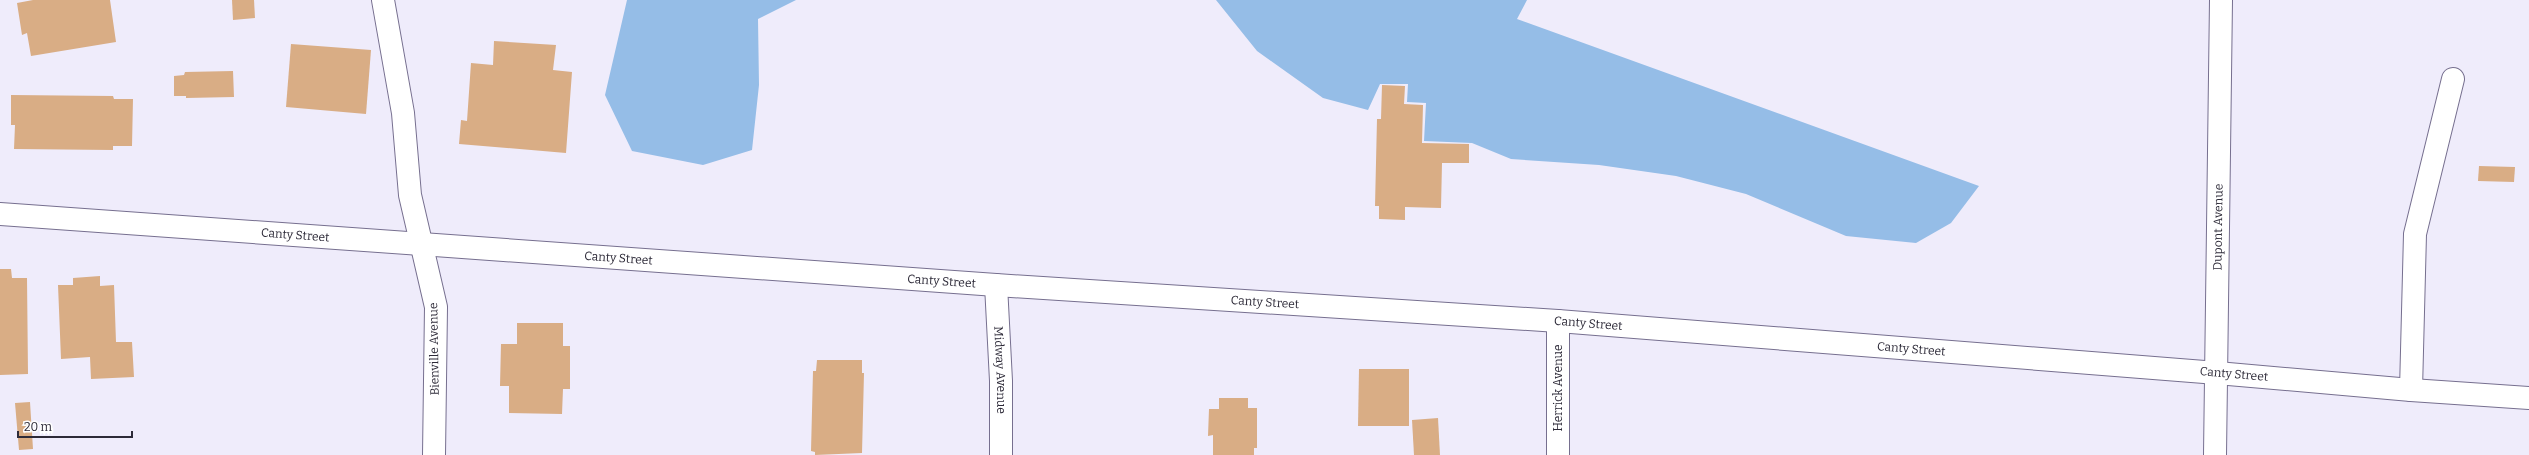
<svg xmlns="http://www.w3.org/2000/svg" width="2529" height="455" viewBox="0 0 2529 455" font-family="Bitter,serif">
<rect width="100%" height="100%" fill="#efecfb"/>
<g fill="#95bde7">
<path d="M627 0H796L758 19 759 85 752 150 703 165 632 151 605 95Z"/>
<path d="M1216 0H1527L1517 19 1979 186 1951 223 1916 243 1846 236 1746 194 1676 176 1599 165 1511 159 1472 143 1424 141 1426 103 1407 102 1408 84H1380L1368 110 1323 98 1257 51Z"/>
</g>
<g fill="#d9ad85">
<path d="M33 0H110L116 42 31 56 27 33 22 35 17 3Z"/>
<path d="M232 0H254L255 18 233 20Z"/>
<path d="M494 41 556 45 553 70 572 72 566 153 459 144 461 120 467 121 471 63 493 65Z"/>
<path d="M291 44 371 50 366 114 286 107Z"/>
<path d="M233 71 234 97 186 98V96H174V76L184 75 185 72Z"/>
<path d="M1382 85 1405 86 1404 104 1423 105 1422 143 1469 144V163H1442L1441 208 1405 207V220L1379 219V206H1375L1377 119H1381Z"/>
<path d="M11 95 113 96 114 99H133L132 146H113V150L14 149 15 125H11Z"/>
<path d="M2479 166 2515 167 2514 182 2478 181Z"/>
<path d="M0 269H11L12 278H27L28 374 0 375Z"/>
<path d="M100 276V286L114 285 116 342H132L134 377 91 379 90 357 61 359 58 285H73V278Z"/>
<path d="M517 323H563V346H570V389H563L562 414 509 413V386H500L501 344H517Z"/>
<path d="M817 360H862V373H864L862 453 815 455V452L811 451 813 371H816Z"/>
<path d="M1359 369H1409V426H1358Z"/>
<path d="M1219 398H1248V408H1257V448H1254V455H1213V435L1208 436 1209 409H1219Z"/>
<path d="M30 402 33 449 19 450 15 403Z"/>
<path d="M1438 418 1440 455H1414L1412 420Z"/>
</g>
<g fill="none" stroke-linecap="round" stroke-linejoin="round">
<defs>
<g id="minor">
<path d="M383 0 403 113 410 195 436 307 434 455"/>
<path id="s1" d="M996 285 1001 381V455"/>
<path d="M2217 373 2411 390 2529 398"/>
<path d="M2411 390 2415 234 2453 79"/>
<path d="M1558 455V321"/>
</g>
<g id="tertiary">
<path id="s2" d="M0 214 996 285 1558 321 2217 373"/>
<path id="s3" d="M2215 455 2221 0"/>
</g>
</defs>
<use href="#minor" stroke="#766f8f" stroke-width="24"/>
<use href="#tertiary" stroke="#766f8f" stroke-width="24"/>
<use href="#minor" stroke="#fff" stroke-width="22"/>
<use href="#tertiary" stroke="#fff" stroke-width="22"/>
</g>
<g text-anchor="middle" dominant-baseline="central" stroke-width="3" stroke-linejoin="round" paint-order="stroke">
<g font-size="12" fill="#2d2a38" stroke="#fff">
<text stroke="none"><textPath href="#s3" startOffset="228">Dupont Avenue</textPath></text>
<text stroke="none"><textPath href="#s2" startOffset="296">Canty Street</textPath></text>
<text stroke="none"><textPath href="#s2" startOffset="620">Canty Street</textPath></text>
<text stroke="none"><textPath href="#s2" startOffset="944">Canty Street</textPath></text>
<text stroke="none"><textPath href="#s2" startOffset="1268">Canty Street</textPath></text>
<text stroke="none"><textPath href="#s2" startOffset="1592">Canty Street</textPath></text>
<text transform="translate(434 349) rotate(-91)">Bienville Avenue</text>
<text stroke="none"><textPath href="#s2" startOffset="1916">Canty Street</textPath></text>
<text stroke="none"><textPath href="#s1" startOffset="85">Midway Avenue</textPath></text>
<text transform="translate(2234 374) rotate(5)">Canty Street</text>
<text transform="translate(1558 388) rotate(-90)">Herrick Avenue</text>
</g>
</g>
<path d="M18 431v6h114v-6" fill="none" stroke="#2d2a38" stroke-width="2"/>
<text x="24" y="431" font-size="12" fill="#2d2a38" stroke="#ffffff" stroke-width="3" paint-order="stroke">20 m</text>
</svg>
